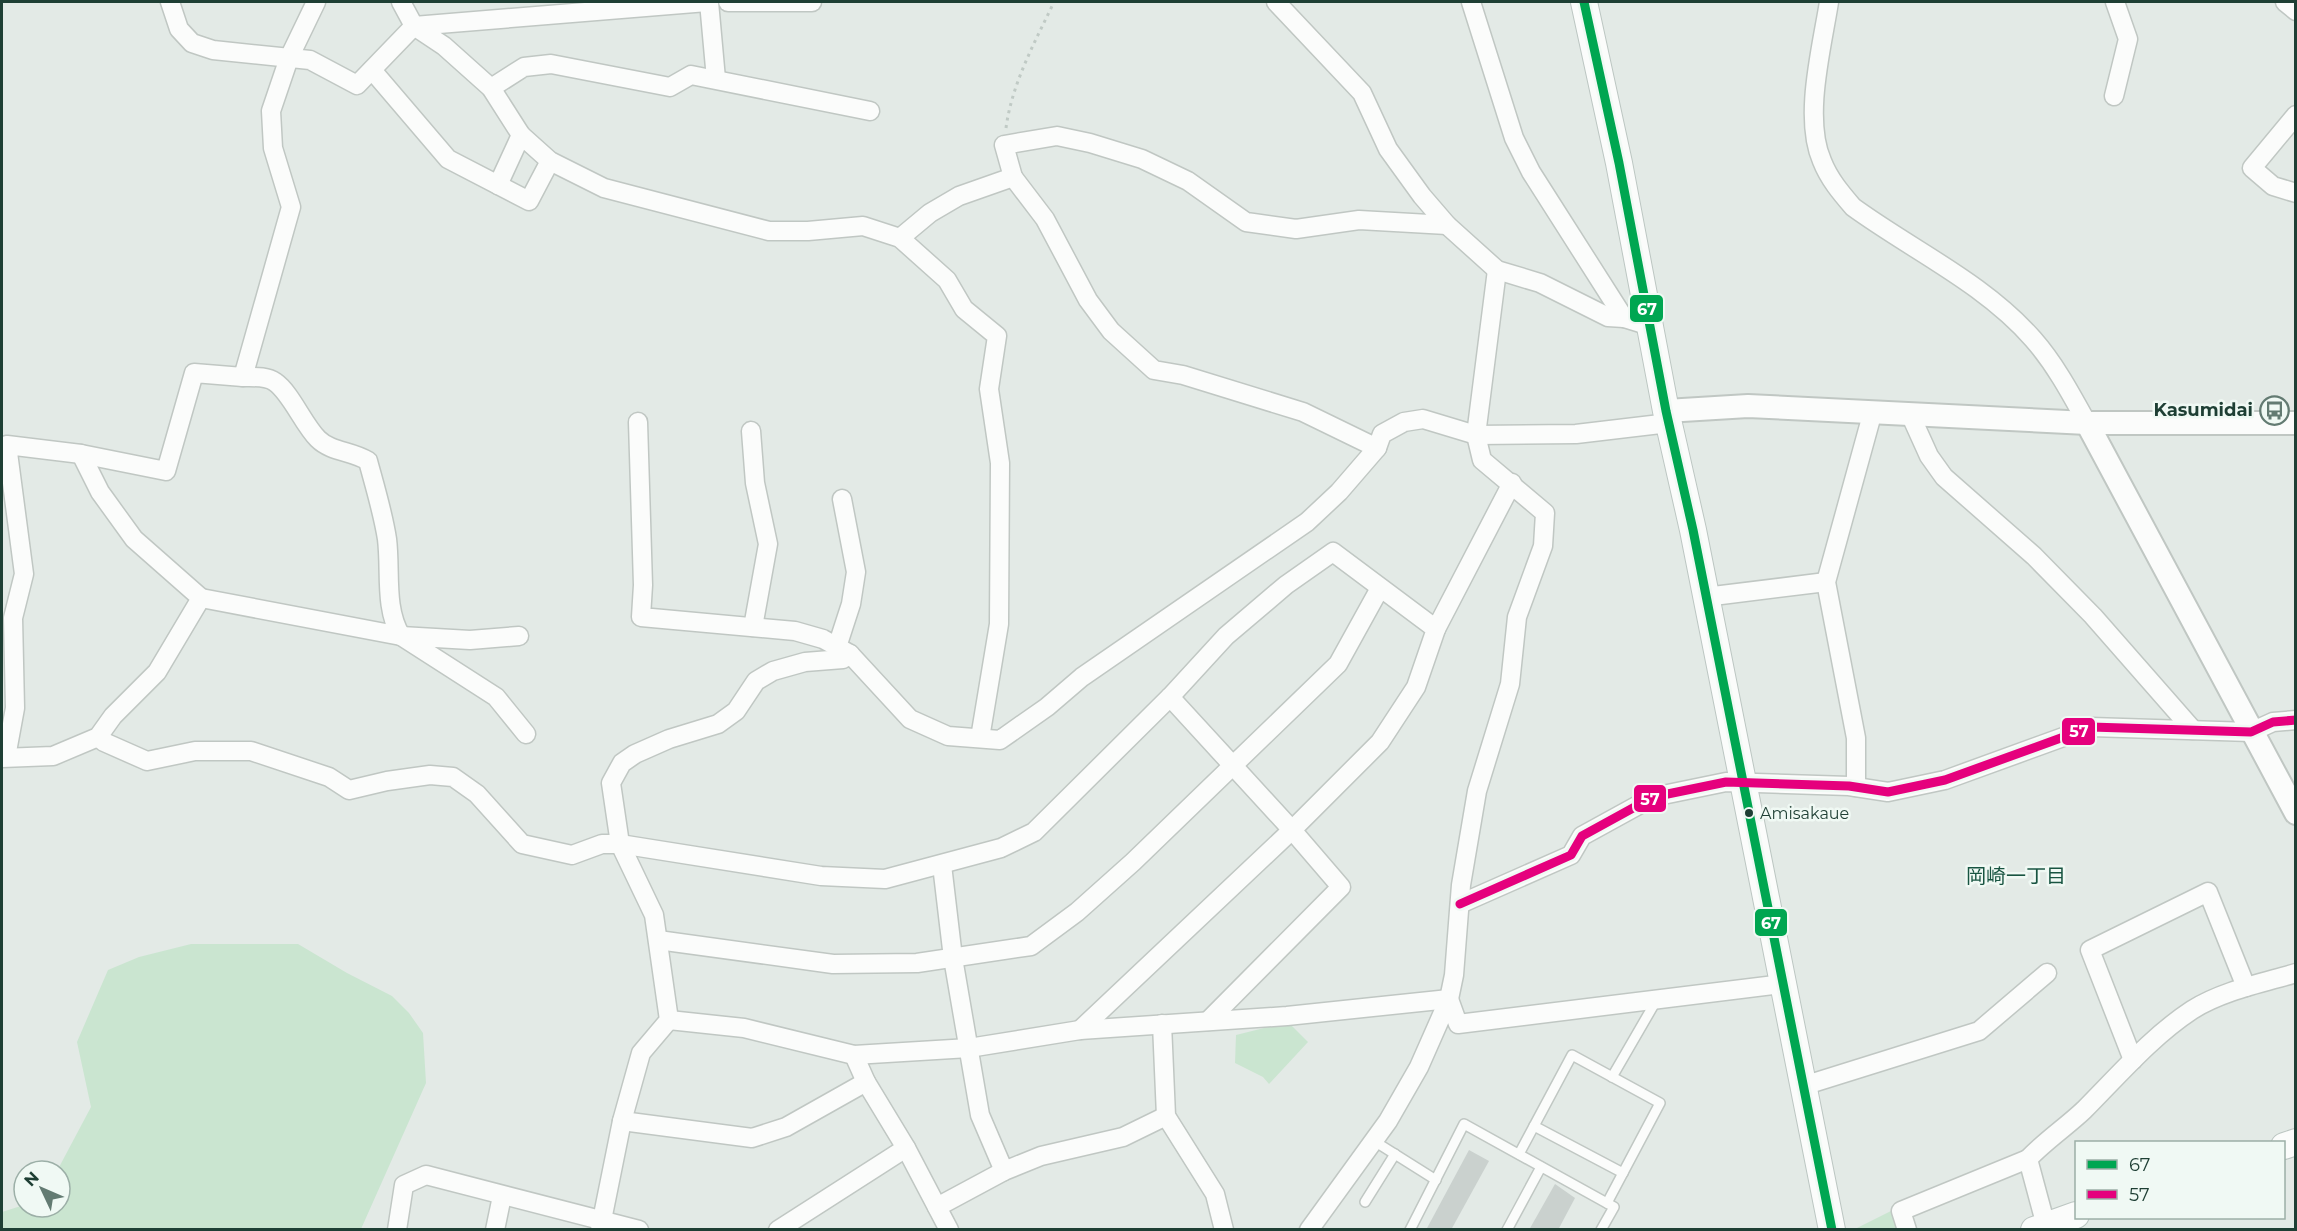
<svg xmlns="http://www.w3.org/2000/svg" width="2297" height="1231" viewBox="0 0 2297 1231" font-family="Montserrat,'Noto Sans JP',sans-serif">
<rect width="100%" height="100%" fill="#e3eae6"/>
<g fill="#cae5d0">
<path d="M191 944H298L347 973 392 996 409 1013 423 1033 426 1083 361 1229H2V1212L24 1205 60 1207V1171H57L91 1107 77 1042 108 970 139 957Z"/>
<path d="M1288 1022 1308 1042 1269 1084 1263 1077 1235 1063 1236 1035Z"/>
<path d="M1893 1210 1900 1229 1857 1228Z"/>
</g>
<g fill="#cad1ce">
<path d="M1469 1150 1489 1161 1451 1230H1426Z"/>
<path d="M1555 1184 1575 1198 1558 1230H1529Z"/>
</g>
<g fill="none" stroke-linecap="round" stroke-linejoin="round">
<defs>
<g id="service">
<path d="M1612 1077 1656 1001"/>
<path d="M1534 1126 1623 1173"/>
<path d="M1374 1141 1436 1180"/>
<path d="M1519 1154 1572 1055 1660 1103 1607 1203"/>
<path d="M1365 1202 1395 1154"/>
<path d="M1410 1230 1464 1124 1614 1207 1601 1230"/>
<path d="M1507 1230 1541 1167"/>
</g>
<g id="minor">
<path d="M170 2 179 29 192 43 213 50 310 60 357 85 414 26 707 2"/>
<path d="M401 2 414 26 444 46 491 88 521 135 550 161 604 188 769 231H808L863 226 900 238 947 280 964 309 997 336 989 389 1000 463 999 624 980 738"/>
<path d="M709 2 716 79"/>
<path d="M728 2H812"/>
<path d="M1276 2 1362 93 1388 149 1422 196 1447 225 1497 270 1540 283 1608 317 1624 318 1650 326"/>
<path d="M1471 2 1514 138 1531 172 1624 318"/>
<path d="M1829 2C1822 47 1803 118 1822 161 1829 179 1841 193 1853 207 1912 250 1984 283 2033 339 2055 364 2071 394 2087 423"/>
<path d="M2285 2 2296 11"/>
<path d="M372 70 448 159 529 201 550 161"/>
<path d="M491 88 524 67 551 64 670 87 691 75 870 111"/>
<path d="M2114 96 2128 39 2115 2"/>
<path d="M2296 115 2252 168 2273 186 2296 193"/>
<path d="M1013 177 1045 219 1088 300 1111 331 1154 370 1183 375 1303 412 1377 448"/>
<path d="M498 185 521 135"/>
<path d="M900 238 930 213 959 196 1013 177 1004 145 1057 136 1090 143 1142 159 1188 181 1246 222 1296 229 1359 220 1447 225"/>
<path d="M243 377C254 377 267 376 275 382 291 393 303 424 318 439 331 452 352 451 368 461 375 487 383 513 387 539 391 571 384 608 401 636L496 697 526 734"/>
<path d="M1910 414 1929 456 1944 477 2034 556 2093 616 2193 730"/>
<path d="M638 422 643 585 641 617 795 631 823 639 850 654 910 719 948 736 1000 740 1047 707 1082 677 1307 522 1339 492 1377 448 1382 434 1404 422 1423 419 1476 435 1576 434 1669 423"/>
<path d="M751 431 755 483 768 544 753 627"/>
<path d="M1705 597 1826 582"/>
<path d="M201 598 401 636 470 640 519 636"/>
<path d="M1436 629 1512 483"/>
<path d="M837 647 851 604 856 572 842 499"/>
<path d="M1170 697 1292 830 1341 887 1208 1021"/>
<path d="M98 737 104 742 147 761 195 751H251L329 777 349 790 387 781 430 775 453 777 477 794 522 844 572 855 602 844H620L821 876 885 879 1001 848 1034 832 1170 697 1226 636 1286 585 1333 552 1436 629 1416 687 1380 742 1292 830 1080 1030"/>
<path d="M6 757 15 708 13 618 24 574 7 445 81 454 166 471 194 373 243 377 291 207 273 148 271 111 289 58 316 2"/>
<path d="M2 758 53 756 98 737 113 716 157 672 201 598 134 539 100 492 81 454"/>
<path d="M1856 787V738L1826 582 1873 411"/>
<path d="M942 865 953 958 980 1115 1004 1171"/>
<path d="M1460 904 1571 855 1582 836 1653 797 1726 782 1849 786 1888 792 1945 780 2091 727 2251 732 2273 722 2296 720"/>
<path d="M658 940 833 964 917 963 1031 946 1077 912 1133 862 1338 664 1380 588"/>
<path d="M1449 999 1458 1024 1782 984"/>
<path d="M669 1020 744 1028 854 1055 969 1048 1080 1030 1287 1016 1449 999"/>
<path d="M1162 1024 1166 1116 1215 1194 1224 1230"/>
<path d="M854 1055 866 1082 906 1148 949 1230"/>
<path d="M2133 1060 2090 950 2208 892 2246 987"/>
<path d="M1803 1086 1979 1031 2047 973"/>
<path d="M622 1121 752 1138 786 1127 866 1082"/>
<path d="M937 1207 1004 1171 1041 1156 1123 1137 1166 1116"/>
<path d="M2046 1226 2028 1159C2045 1141 2066 1127 2084 1110 2118 1076 2151 1037 2192 1010 2222 991 2262 983 2296 973"/>
<path d="M397 1230 404 1185 426 1175 639 1230"/>
<path d="M495 1230 502 1196"/>
<path d="M600 1230 622 1121 641 1053 669 1020 654 915 620 844 611 783 622 763 635 754 669 739 718 724 736 711 756 681 773 671 805 662 843 659 850 654"/>
<path d="M778 1230 906 1148"/>
<path d="M1309 1230 1388 1121 1419 1067 1449 999 1454 975 1461 885 1477 791 1510 684 1517 617 1543 546 1545 513 1482 460 1476 435 1497 270"/>
<path d="M1907 1230 1901 1211 2028 1159"/>
</g>
<g id="tertiary">
<path d="M1666 411 1748 406 2087 423H2296"/>
<path d="M2087 423 2296 813"/>
</g>
<g id="secondary">
<path d="M1584 2 1619 163 1666 411 1693 530 1832 1230"/>
<path d="M2284 1146 2296 1142"/>
<path d="M2034 1230 2076 1215"/>
</g>
</defs>
<use href="#service" stroke="#c0c7c3" stroke-width="12"/>
<use href="#minor" stroke="#c0c7c3" stroke-width="21"/>
<use href="#tertiary" stroke="#c0c7c3" stroke-width="26"/>
<use href="#secondary" stroke="#bcc6c2" stroke-width="28"/>
<path stroke="#c0cac5" stroke-width="3" stroke-dasharray="3 4.5" stroke-linecap="butt" d="M1006 128C1012 83 1035 42 1054 2"/>
<use href="#service" stroke="#fbfcfb" stroke-width="9"/>
<use href="#minor" stroke="#fbfcfb" stroke-width="18"/>
<use href="#tertiary" stroke="#fbfcfb" stroke-width="22"/>
<use href="#secondary" stroke="#fbfcfb" stroke-width="26"/>
<defs>
<path id="bus-1" d="M1584 2 1619 163 1666 411 1693 530 1832 1230"/>
<path id="bus-2" d="M1460 904 1571 855 1582 836 1653 797 1726 782 1849 786 1888 792 1945 780 2091 727 2251 732 2273 722 2296 720"/>
</defs>
<use href="#bus-1" stroke="#f0f9f4" stroke-width="14"/>
<use href="#bus-2" stroke="#f0f9f4" stroke-width="14"/>
<use href="#bus-1" stroke="#00a651" stroke-width="9"/>
<use href="#bus-2" stroke="#e5007d" stroke-width="9"/>
</g>
<defs>
<symbol id="bus-ring" viewBox="-11 -11 22 22"><circle r="9.5" fill="#f0f9f4" stroke="#637b72" stroke-width="1.5"/><path d="M-5-6H5V4H4V6H2V4H-2V6H-4V4H-5ZM-3.5-4V0h7V-4ZM-3.5 1.2v1.5H-2V1.2ZM2 1.2v1.5H3.5V1.2Z" fill="#637b72"/></symbol>
</defs>
<g fill-rule="evenodd">
<use href="#bus-ring" x="2258" y="394" width="33" height="33"/>
</g>
<circle fill="#1e3f34" stroke="#f0f9f4" stroke-width="2" cx="1749" cy="813" r="5"/>
<g text-anchor="middle" dominant-baseline="central" stroke-width="5" stroke-linejoin="round" paint-order="stroke">
<g font-size="16" fill="#1e3f34" stroke="#f0f9f4" text-anchor="start">
<text x="1760" y="813">Amisakaue</text>
</g>
<g font-size="18" font-weight="bold" fill="#1e3f34" stroke="#f0f9f4" text-anchor="end">
<text x="2253" y="410">Kasumidai</text>
</g>
<g font-size="20" fill="#185441" stroke="#f0f9f4">
<text x="2016" y="876">岡崎一丁目</text>
</g>
</g>
<g stroke="#f0f9f4" stroke-width="2">
<rect x="1629" y="294" width="35" height="29" rx="6" fill="#00a651"/>
<rect x="2061" y="717" width="35" height="29" rx="6" fill="#e5007d"/>
<rect x="1633" y="784" width="34" height="29" rx="6" fill="#e5007d"/>
<rect x="1754" y="908" width="34" height="29" rx="6" fill="#00a651"/>
</g>
<g font-size="16" text-anchor="middle" font-weight="bold" fill="#fff">
<text x="1647" y="315">67</text>
<text x="2079" y="737">57</text>
<text x="1650" y="805">57</text>
<text x="1771" y="929">67</text>
</g>
<rect width="2297" height="1231" fill="none" stroke="#1e3f34" stroke-width="6"/>
<rect x="2075" y="1141" width="210" height="78" fill="#f0f9f4" stroke="#9cafa7" stroke-width="1.5"/>
<rect x="2087" y="1160" width="30" height="9" fill="#00a651" stroke="#9cafa7" stroke-width="1.5"/>
<text x="2129" y="1171" font-size="18" fill="#1e3f34">67</text>
<rect x="2087" y="1190" width="30" height="9" fill="#e5007d" stroke="#9cafa7" stroke-width="1.5"/>
<text x="2129" y="1201" font-size="18" fill="#1e3f34">57</text>
<g transform="translate(42 1189) rotate(314)"><circle r="28" fill="#f0f9f4" stroke="#9cafa7" stroke-width="1.5"/>
<path d="M0-4.5L10 22L0 15L-10 22Z" fill="#637b72"/>
<text y="-9" font-size="16" font-weight="bold" text-anchor="middle" fill="#1e3f34">N</text>
</g>
</svg>
